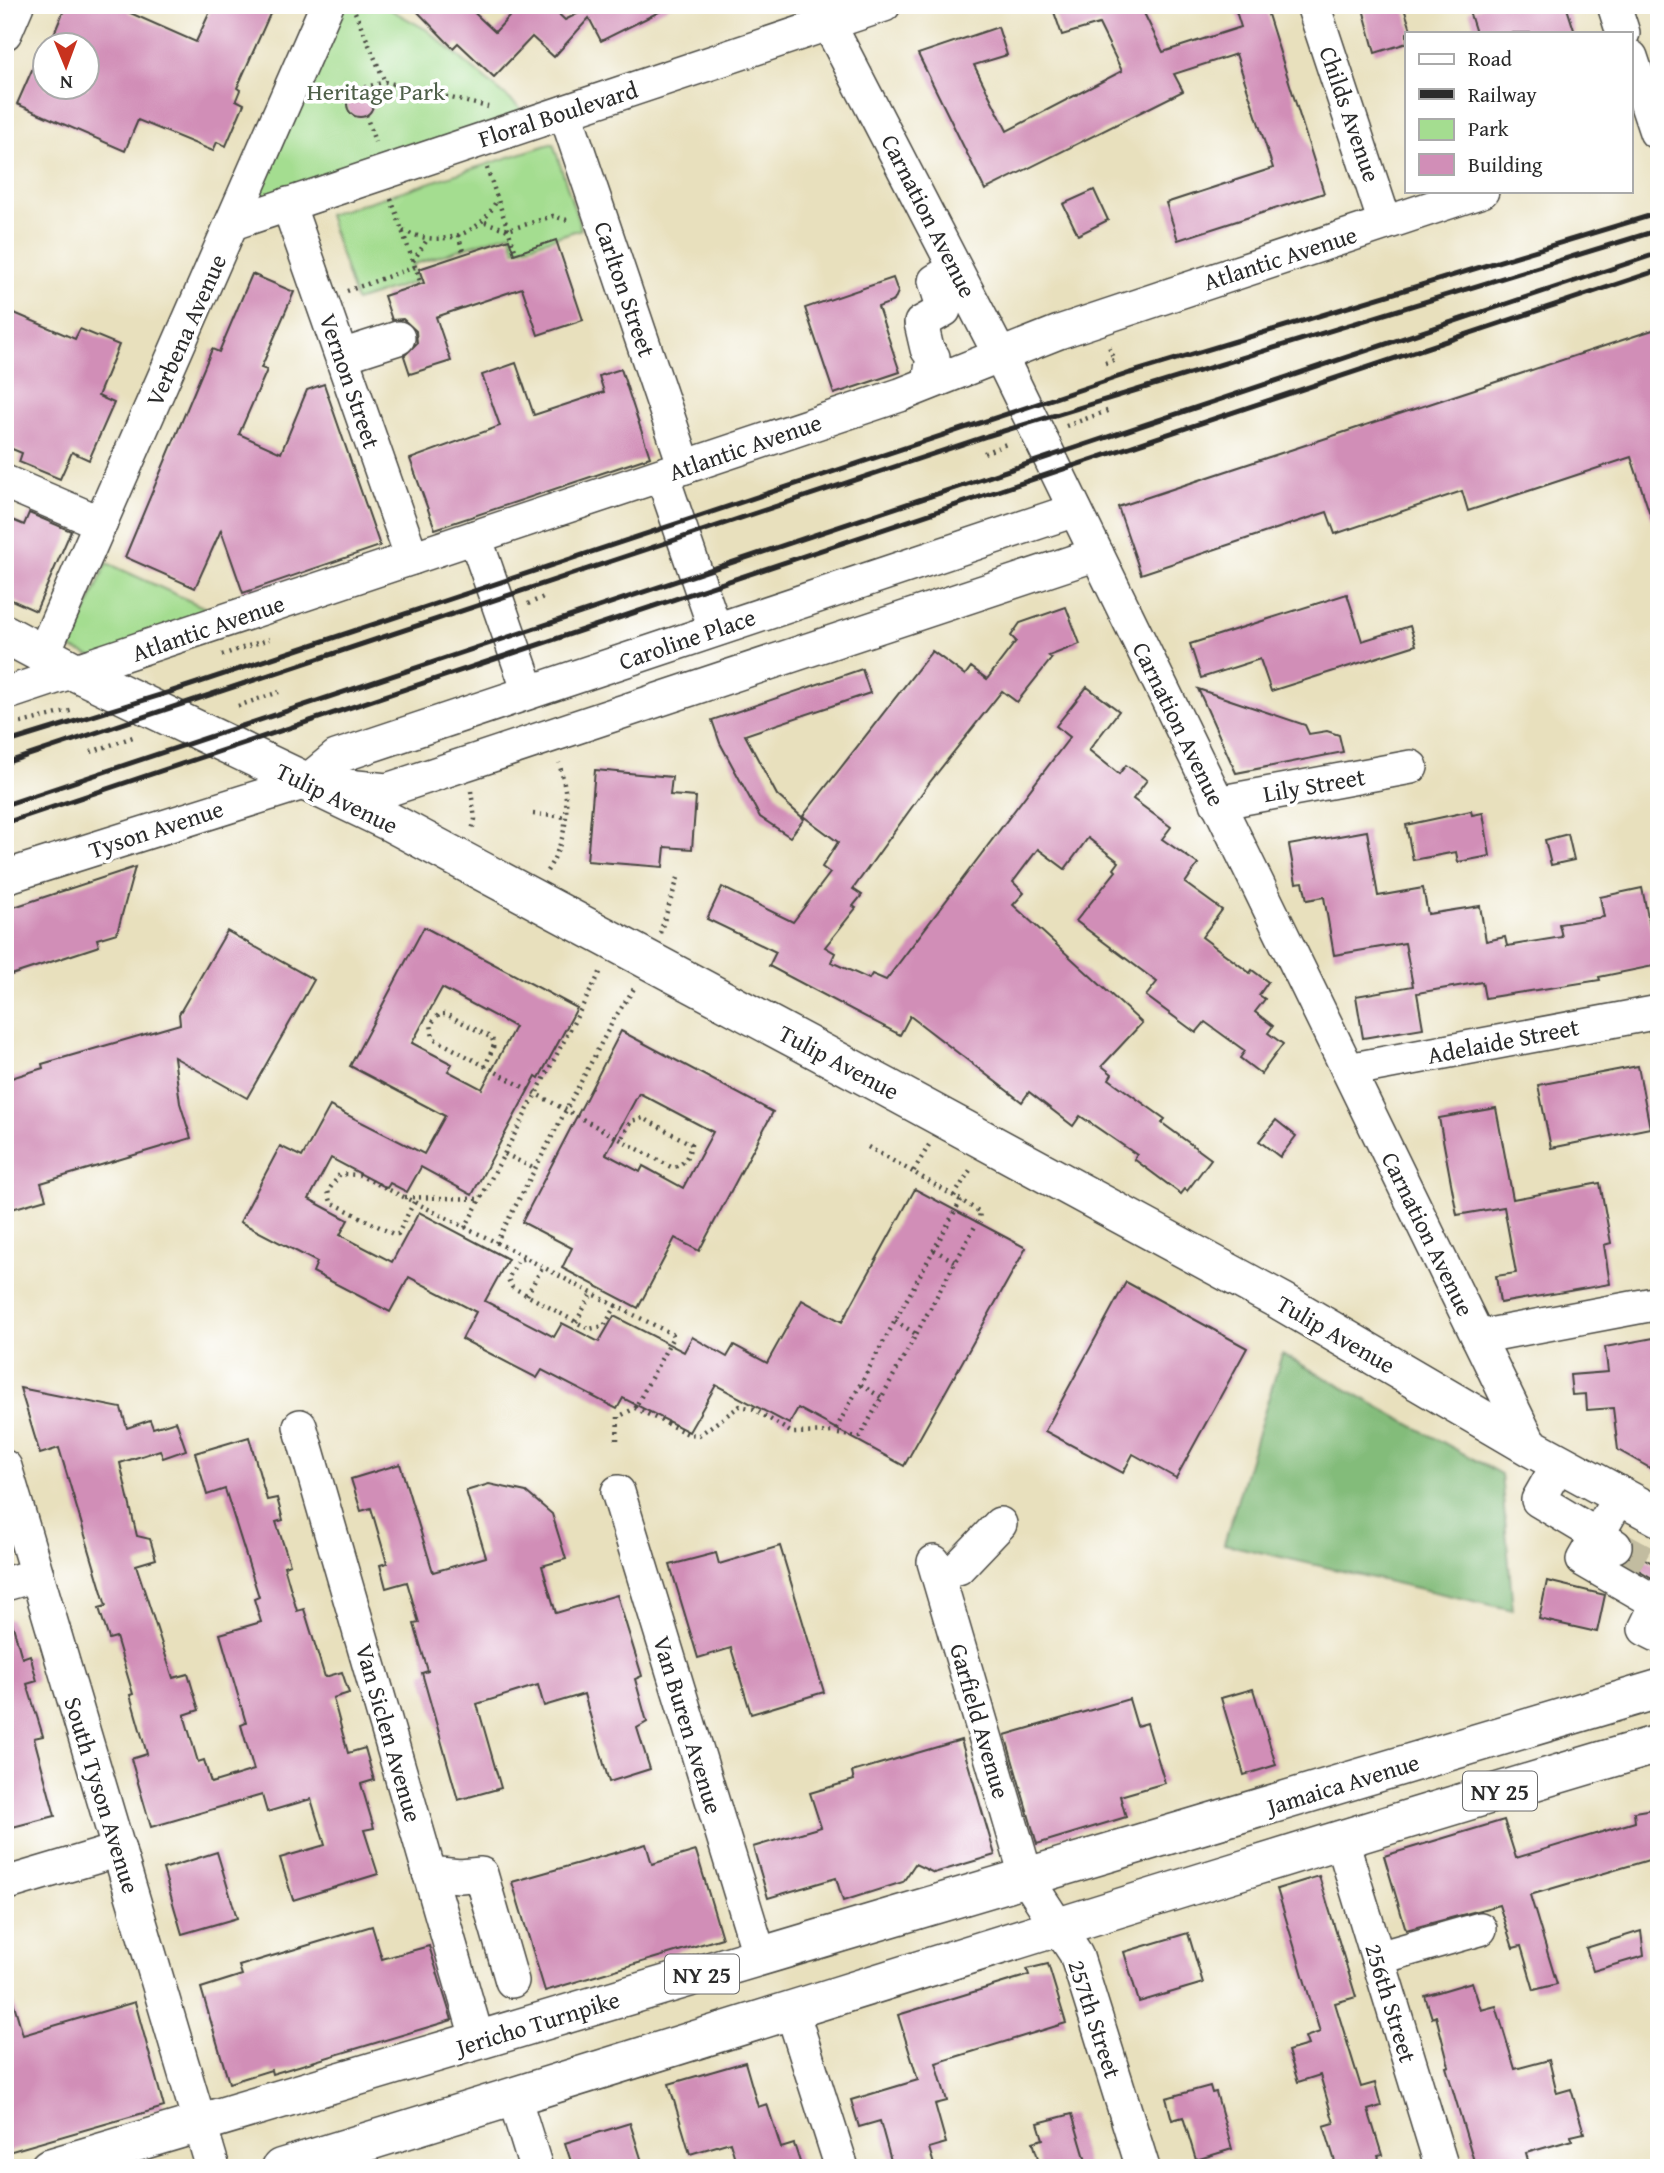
<svg xmlns="http://www.w3.org/2000/svg" width="1664" height="2173" viewBox="0 0 1664 2173" font-family="'Gentium Book Plus',serif">
<rect width="100%" height="100%" fill="#fff"/>
<filter id="ink" filterUnits="userSpaceOnUse"><feTurbulence type="fractalNoise" baseFrequency=".0143" numOctaves="2"/><feDisplacementMap in="SourceGraphic" scale="14" xChannelSelector="R" yChannelSelector="G"/><feConvolveMatrix kernelMatrix="1 2 1 2 8 2 1 2 1" color-interpolation-filters="sRGB"/></filter>
<filter id="wash" filterUnits="userSpaceOnUse"><feTurbulence type="fractalNoise" baseFrequency=".00686" numOctaves="4" result="noise"/><feDisplacementMap in="SourceGraphic" scale="28" xChannelSelector="R" yChannelSelector="G"/><feGaussianBlur stdDeviation="1.57" result="paint"/><feColorMatrix in="noise" values="0 0 0 0 0 0 0 0 0 0 0 0 0 0 0 0 0 1.4 0 .05"/><feComposite in="paint" operator="in"/></filter>
<g filter="url(#wash)">
<rect width="100%" height="100%" fill="#e8e0bd"/>
<g fill="#a4dd90" stroke="#68845e" stroke-width="2">
<path d="M331 5H382L427 30 532 118 240 216Z"/>
<path d="M553 143 581 229 515 250 510 233 412 265 417 281 356 301 328 215Z"/>
<path d="M107 563 212 611 98 659 70 648Z"/>
</g>
<path fill="#83bc7a" stroke="#577452" stroke-width="2" d="M1282 1354 1501 1474 1513 1610 1224 1544Z"/>
<g id="blocks">
<g fill="#d18eb7" fill-rule="evenodd">
<path d="M66 5H132L128 12 196 42 213 5H274L237 88 240 90 236 100 244 104 226 146 217 142 213 151 138 120 125 151 17 104 46 38V88H88V46H49Z"/>
<path d="M411 5H466L495 32 520 5H549L565 20 585 10 583 5H673L601 41 589 18 554 57 532 37 494 77 458 43 453 48Z"/>
<path d="M1064 5H1144L1143 11 1163 52 1241 27 1234 5H1265L1324 193 1178 240 1166 203 1273 168 1236 54 1174 74 1183 91 985 190 918 54 998 27 1007 55 974 65 1007 131 1122 71 1099 24 1062 35 1053 9Z"/>
<path d="M1362 5H1403L1412 33H1407V43L1375 53Z"/>
<path d="M1487 5H1566L1575 33H1476L1469 11Z"/>
<circle cx="360" cy="104" r="13"/>
<path d="M1094 190 1108 220 1078 235 1063 204Z"/>
<path d="M509 239 514 254 556 240 583 320 538 335 522 288 436 317 451 361 410 374 404 356 417 343 416 331 403 319 392 320 384 296 424 283 419 269Z"/>
<path d="M252 274 294 292 261 368 267 370 239 434 281 453 307 390 324 384 380 546 243 593 221 530 195 588 125 557 212 349 219 352Z"/>
<path d="M893 278 898 292 894 301 878 307 900 372 834 394 805 308Z"/>
<path d="M5 309 75 339 80 329 119 345 98 396 114 403 89 460 72 452 60 479 19 462 22 453 5 446Z"/>
<path d="M1659 328V528L1655 529 1631 457 1468 511 1462 491 1335 534 1327 512 1141 574 1118 507Z"/>
<path d="M516 363 534 415 604 392 599 376 621 369 650 457 435 529 410 459 500 426 482 375Z"/>
<path d="M29 513 71 531 36 611 5 597V517L24 525Z"/>
<path d="M1347 594 1362 641 1410 626 1416 645 1271 691 1260 659 1201 678 1190 644Z"/>
<path d="M1066 607 1080 644 1049 656 1052 658 1017 702 1002 691 930 782 853 889 862 895 853 906 856 908 825 947 835 953 831 962 869 979 872 974 886 980 1070 737 1056 726 1087 687 1119 711 1089 750 1119 774 1126 765 1147 780 1133 799 1171 827 1162 839 1198 864 1185 883 1222 910 1202 937 1250 973 1252 970 1268 982 1259 995 1265 999 1255 1012 1273 1026 1268 1033 1283 1044 1261 1074 1240 1058 1245 1051 1205 1022 1196 1033 1146 996 1157 982 1076 921 1116 871 1114 869 1119 862 1088 838 1065 869 1038 849 1013 882 1024 893 1013 905 1142 1023 1102 1066 1112 1074 1109 1079 1165 1119 1162 1123 1211 1159 1187 1191 1185 1189 1181 1194 1134 1159 1137 1155 1080 1116 1073 1126 1029 1092 1022 1102 910 1016 900 1035 769 966 776 952 707 919 722 887 793 922 830 873 822 867 838 842 803 816 932 651 965 675 971 667 987 679 1016 641 1011 636 1020 623Z"/>
<path d="M862 669 870 693 745 735 777 795 804 819 790 837 760 817 720 743 712 720Z"/>
<path d="M1198 689 1305 725 1309 734 1327 731 1339 735 1343 752 1236 773Z"/>
<path d="M595 770 672 777 670 795 696 797 692 849 665 847 663 867 587 861Z"/>
<path d="M1471 811 1472 815 1483 813 1490 856 1458 862 1456 852 1413 860 1406 825Z"/>
<path d="M1367 831 1378 896 1423 888 1428 914 1480 906 1486 941 1505 937 1507 946 1562 937 1559 924 1604 917 1600 897 1642 888 1658 965 1599 977 1600 980 1485 998 1482 982 1417 993 1423 1028 1363 1038 1356 996 1413 986 1405 943 1334 955 1324 897 1307 900 1303 882 1296 883 1289 845Z"/>
<path d="M1568 834 1574 860 1551 865 1545 840Z"/>
<path d="M135 867 117 933 97 939 99 946 5 977V910Z"/>
<path d="M424 927 577 1008 539 1078 536 1076 472 1195 421 1167 407 1192 390 1183 387 1188 331 1158 309 1199 348 1220 340 1235 392 1262 419 1212 508 1259 485 1301 554 1337 562 1323 599 1342 614 1316 684 1352 692 1337 727 1357 734 1345 767 1363 802 1300 842 1322 915 1189 1026 1248 904 1466 798 1408 789 1424 716 1385 689 1432 623 1398 617 1409 542 1370 537 1378 462 1339 476 1312 409 1277 390 1312 313 1272 317 1262 240 1222 280 1146 302 1157 330 1106 424 1154 445 1116 350 1066ZM442 988 515 1027 482 1089 448 1071 452 1064 412 1043Z"/>
<path d="M227 931 314 980 247 1098 174 1057 180 1103 191 1138 41 1183 46 1199 5 1211V1080L43 1068 42 1064 180 1024 179 1014Z"/>
<path d="M621 1031 773 1112 699 1251 675 1238 638 1308 562 1268 572 1248 522 1222ZM639 1093 713 1132 683 1188 643 1166 640 1172 606 1154Z"/>
<path d="M1638 1066 1650 1128 1551 1148 1538 1085Z"/>
<path d="M1496 1108 1513 1199 1600 1183 1611 1243 1604 1245 1610 1284 1500 1303 1496 1276 1516 1273 1504 1207 1457 1215 1439 1118Z"/>
<path d="M1276 1120 1296 1136 1280 1157 1259 1141Z"/>
<path d="M1126 1282 1247 1348 1176 1478 1133 1454 1123 1473 1045 1431Z"/>
<path d="M1659 1337V1473L1618 1450 1613 1408 1587 1410 1586 1394 1572 1395 1570 1375 1608 1372 1605 1347Z"/>
<path d="M20 1388 121 1408 127 1428 150 1420 153 1428 176 1421 186 1450 163 1458 160 1450 120 1463 137 1536 150 1539 156 1559 136 1565 173 1678 188 1674 199 1710 184 1715 198 1762 204 1760 211 1783 254 1770 241 1725 246 1723 220 1634 261 1622 254 1599 259 1597 225 1489 207 1495 195 1453 249 1437 267 1500 277 1498 283 1520 276 1522 290 1564 284 1566 297 1611 304 1609 325 1677 342 1672 349 1693 333 1698 348 1753 365 1748 374 1780 361 1784 374 1828 364 1830 378 1874 293 1900 280 1858 325 1845 311 1799 267 1812 262 1795 151 1827 131 1759 147 1754 130 1695 133 1694 116 1637 109 1639 99 1608 106 1606 59 1448 40 1454Z"/>
<path d="M400 1464 433 1572 486 1557 466 1491 489 1484 526 1492 552 1514 566 1559 542 1566 556 1613 617 1595 642 1676 635 1679 647 1722 637 1728 650 1769 609 1782 584 1694 544 1706 538 1685 477 1704 501 1788 458 1800 422 1673 428 1671 414 1624 419 1623 407 1582 386 1588 380 1565 387 1563 371 1508 361 1511 351 1479Z"/>
<path d="M780 1546 824 1692 751 1714 731 1648 698 1658 670 1565 716 1553 719 1564Z"/>
<path d="M1633 1552 1659 1567V1582L1625 1562Z"/>
<path d="M1547 1581 1605 1595 1597 1632 1539 1619Z"/>
<path d="M5 1619H11L22 1658 30 1655 37 1681 27 1684 43 1736 34 1738 55 1816 5 1829Z"/>
<path d="M1253 1689 1276 1765 1244 1775 1221 1698Z"/>
<path d="M1129 1699 1137 1726 1147 1723 1165 1783 1120 1796 1126 1817 1037 1844 1005 1735Z"/>
<path d="M961 1740 995 1855 934 1873 915 1864 903 1882 843 1901 836 1878 768 1898 753 1847 821 1827 810 1793 854 1780 852 1772Z"/>
<path d="M1659 1808V1857L1530 1895 1557 1984 1534 1990 1521 1946 1513 1948 1499 1905 1406 1930 1384 1856 1504 1820 1516 1858 1635 1822 1634 1812Z"/>
<path d="M646 1844 652 1864 696 1851 722 1938 545 1991 512 1882Z"/>
<path d="M217 1852 237 1918 182 1934 163 1869Z"/>
<path d="M1319 1876 1356 1997 1335 2003 1361 2087 1375 2083 1381 2106 1368 2110 1382 2155 1378 2156 1382 2168H1337L1324 2126 1334 2123 1320 2075 1298 2082 1288 2051 1308 2045 1305 2037 1320 2032 1277 1889Z"/>
<path d="M372 1926 382 1959 429 1946 452 2020 272 2074 271 2070 229 2083 201 1988 242 1975 239 1966Z"/>
<path d="M1641 1931 1644 1956 1593 1971 1586 1948Z"/>
<path d="M1188 1933 1203 1983 1139 2002 1124 1952Z"/>
<path d="M1048 1964 1066 2023 936 2063 947 2101 935 2104 946 2143 929 2148 935 2168H893L880 2121 859 2127 851 2100 918 2080 898 2015 1029 1975 1027 1969Z"/>
<path d="M1472 1982 1481 2010 1496 2006 1515 2069 1549 2060 1557 2093 1571 2089 1584 2133 1571 2136 1572 2140 1526 2153 1530 2168H1476L1446 2067 1449 2066 1436 2016 1432 2018 1425 1996Z"/>
<path d="M11 1994 23 2035 135 2002 164 2107 5 2153V1995Z"/>
<path d="M745 2062 758 2107 767 2104 781 2148 794 2144 802 2168H734L733 2163 736 2162 730 2142 690 2154 669 2084Z"/>
<path d="M1210 2086 1212 2093 1216 2092 1232 2149 1196 2160 1183 2117 1172 2120 1166 2098Z"/>
<path d="M1072 2114 1088 2168H1041L1033 2142 1043 2139 1038 2123Z"/>
<path d="M630 2123 644 2168H573L565 2143Z"/>
</g>
</g>
</g>
<g filter="url(#ink)">
<use href="#blocks" fill-opacity="0" stroke="#474641" stroke-width="2"/>
<g fill="none" stroke-linecap="round" stroke-linejoin="round">
<path stroke="#c2bca0" stroke-width="33" stroke-dasharray="33 17" stroke-linecap="butt" d="M1615 1546 1659 1570"/>
<defs>
<g id="minor">
<path d="M819 5 1000 355 1532 1448"/>
<path d="M1313 5 1385 223"/>
<path d="M1614 5 1623 33"/>
<path d="M5 33 17 5"/>
<path d="M1631 57 1656 132"/>
<path d="M565 112 685 467"/>
<path d="M288 204 412 558"/>
<path d="M233 223 884 5"/>
<path d="M342 356 398 338"/>
<path d="M929 382 933 357 927 349 921 323 944 310 935 281 954 269"/>
<path d="M662 475 715 629"/>
<path d="M5 482 101 523"/>
<path d="M475 537 529 692"/>
<path d="M43 654 327 5"/>
<path d="M5 694 900 395 1059 332 1482 191"/>
<path d="M306 782 336 757 1075 510"/>
<path d="M1217 803 1411 767"/>
<path d="M5 877 306 782 387 790 1097 554"/>
<path d="M1348 1070 1659 1012"/>
<path d="M1478 1337 1659 1303"/>
<path d="M300 1426 478 2041"/>
<path d="M1559 1463 1538 1500 1615 1546"/>
<path d="M5 1467 213 2168"/>
<path d="M618 1492 760 1957"/>
<path d="M1620 1496 1583 1560 1659 1604"/>
<path d="M934 1562 1027 1879 1076 1954 1143 2168"/>
<path d="M958 1568 1000 1524"/>
<path d="M5 1584 37 1575"/>
<path d="M1657 1604 1645 1629 1659 1636"/>
<path d="M1341 1838 1442 2168"/>
<path d="M429 1873 460 1876 481 1874 512 1981"/>
<path d="M5 1884 119 1850"/>
<path d="M1378 1958 1480 1929"/>
<path d="M792 2011 842 2168"/>
<path d="M514 2097 536 2168"/>
</g>
<g id="major">
<path d="M5 634 78 673 390 822 886 1087 1281 1301 1532 1448 1659 1517"/>
<path d="M49 2168 1659 1689"/>
<path d="M281 2168C741 2028 1198 1880 1659 1744"/>
</g>
</defs>
<use href="#minor" stroke="#474641" stroke-width="36"/>
<use href="#major" stroke="#474641" stroke-width="41"/>
<g stroke="#474641" stroke-width="4.5" stroke-dasharray="2 5" stroke-linecap="butt">
<path d="M355 12 385 82"/>
<path d="M317 100 385 82 488 107"/>
<path d="M366 115 375 142"/>
<path d="M487 168 516 253"/>
<path d="M391 199 421 284"/>
<path d="M485 222 508 230 553 216 571 221"/>
<path d="M403 230C438 249 482 236 497 199"/>
<path d="M458 235 464 254"/>
<path d="M413 261 427 240"/>
<path d="M347 291 415 267"/>
<path d="M1105 363 1114 360 1108 343"/>
<path d="M1066 426 1110 410"/>
<path d="M984 453 1009 443"/>
<path d="M528 604 546 596"/>
<path d="M222 655 269 639"/>
<path d="M238 706 279 692"/>
<path d="M21 723 74 710"/>
<path d="M91 752 133 737"/>
<path d="M471 791 475 819 472 830"/>
<path d="M533 814 567 817"/>
<path d="M547 871C569 835 571 803 559 763"/>
<path d="M660 933 678 878"/>
<path d="M485 1067 494 1045 492 1038 446 1014H439L431 1024 433 1038 671 1167C684 1167 689 1155 691 1144L643 1118 631 1121 621 1140"/>
<path d="M929 1145 913 1172 954 1196 980 1212 979 1219 860 1437 838 1434 837 1427 961 1200"/>
<path d="M868 1147 913 1172"/>
<path d="M505 1154 535 1169"/>
<path d="M954 1196 972 1167"/>
<path d="M405 1197 481 1199"/>
<path d="M414 1202 398 1234H393L331 1202 328 1191 340 1174 359 1175 526 1257"/>
<path d="M465 1228 602 969"/>
<path d="M496 1243 614 1019 635 987"/>
<path d="M934 1250 956 1262"/>
<path d="M527 1295 543 1266"/>
<path d="M616 1306 526 1258 518 1260 508 1279 512 1287 589 1329 604 1326 616 1306 672 1334 673 1337 635 1408"/>
<path d="M895 1321 916 1334"/>
<path d="M576 1322 593 1292"/>
<path d="M861 1385 881 1397"/>
<path d="M617 1440 618 1417 635 1408 688 1434 699 1435 740 1406 754 1409 792 1433 836 1432"/>
</g>
<use href="#minor" stroke="#fff" stroke-width="33"/>
<use href="#major" stroke="#fff" stroke-width="38"/>
<g stroke="#2b2b2b" stroke-width="5">
<path d="M5 743 170 692 1130 373 1659 213"/>
<path d="M5 763 987 436 1659 230"/>
<path d="M5 805 1659 253"/>
<path d="M5 823 1659 270"/>
</g>
</g>
</g>
<g text-anchor="middle" dominant-baseline="central" stroke-width="7" stroke-linejoin="round" paint-order="stroke">
<g fill="#fff" stroke="#6b6b6b" stroke-width="2">
<rect x="1463" y="1771.5" width="74" height="39" rx="5"/>
<rect x="665" y="1954.5" width="74" height="39" rx="5"/>
</g>
<g font-size="23" font-weight="bold" fill="#2b2b2b">
<text x="1500" y="1791">NY 25</text>
<text x="702" y="1974">NY 25</text>
</g>
<g font-size="24" fill="#4f6049" stroke="#fff">
<text x="376" y="91">Heritage Park</text>
</g>
<g font-size="24" fill="#2b2b2b" stroke="#fff">
<text transform="translate(558 114) rotate(-18)">Floral Boulevard</text>
<text transform="translate(1350 114) rotate(71)">Childs Avenue</text>
<text transform="translate(929 216) rotate(63)">Carnation Avenue</text>
<text transform="translate(1280 258) rotate(-18)">Atlantic Avenue</text>
<text transform="translate(625 289) rotate(71)">Carlton Street</text>
<text transform="translate(186 330) rotate(-66)">Verbena Avenue</text>
<text transform="translate(350 381) rotate(71)">Vernon Street</text>
<text transform="translate(745 447) rotate(-19)">Atlantic Avenue</text>
<text transform="translate(208 628) rotate(-19)">Atlantic Avenue</text>
<text transform="translate(687 639) rotate(-19)">Caroline Place</text>
<text transform="translate(1179 724) rotate(64)">Carnation Avenue</text>
<text transform="translate(1314 785) rotate(-10)">Lily Street</text>
<text transform="translate(337 798) rotate(26)">Tulip Avenue</text>
<text transform="translate(156 829) rotate(-18)">Tyson Avenue</text>
<text transform="translate(1503 1041) rotate(-11)">Adelaide Street</text>
<text transform="translate(839 1062) rotate(28)">Tulip Avenue</text>
<text transform="translate(1428 1234) rotate(64)">Carnation Avenue</text>
<text transform="translate(1336 1334) rotate(30)">Tulip Avenue</text>
<text transform="translate(980 1721) rotate(74)">Garfield Avenue</text>
<text transform="translate(688 1725) rotate(73)">Van Buren Avenue</text>
<text transform="translate(389 1733) rotate(74)">Van Siclen Avenue</text>
<text transform="translate(1343 1784) rotate(-17)">Jamaica Avenue</text>
<text transform="translate(102 1795) rotate(73)">South Tyson Avenue</text>
<text transform="translate(1391 2003) rotate(73)">256th Street</text>
<text transform="translate(1095 2019) rotate(72)">257th Street</text>
<text transform="translate(538 2023) rotate(-17)">Jericho Turnpike</text>
</g>
</g>
<rect width="1664" height="2173" fill="none" stroke="#fff" stroke-width="28"/>
<rect x="1405" y="32" width="228" height="161" fill="#ffffff" stroke="#aaaaaa" stroke-width="2"/>
<rect x="1419" y="54" width="35" height="10" fill="#ffffff" stroke="#aaaaaa" stroke-width="2"/>
<text x="1468" y="66" font-size="21" fill="#2b2b2b">Road</text>
<rect x="1419" y="89" width="35" height="10" fill="#2b2b2b" stroke="#aaaaaa" stroke-width="2"/>
<text x="1468" y="102" font-size="21" fill="#2b2b2b">Railway</text>
<rect x="1419" y="119" width="35" height="21" fill="#a4dd90" stroke="#aaaaaa" stroke-width="2"/>
<text x="1468" y="136" font-size="21" fill="#2b2b2b">Park</text>
<rect x="1419" y="154" width="35" height="21" fill="#d18eb7" stroke="#aaaaaa" stroke-width="2"/>
<text x="1468" y="172" font-size="21" fill="#2b2b2b">Building</text>
<g transform="translate(66 66) rotate(179)"><circle r="33" fill="#ffffff" stroke="#aaaaaa" stroke-width="2"/>
<path d="M0-5L12 26L0 18L-12 26Z" fill="#c8321e"/>
<text y="-10" font-size="19" font-weight="bold" text-anchor="middle" fill="#2b2b2b">N</text>
</g>
</svg>
